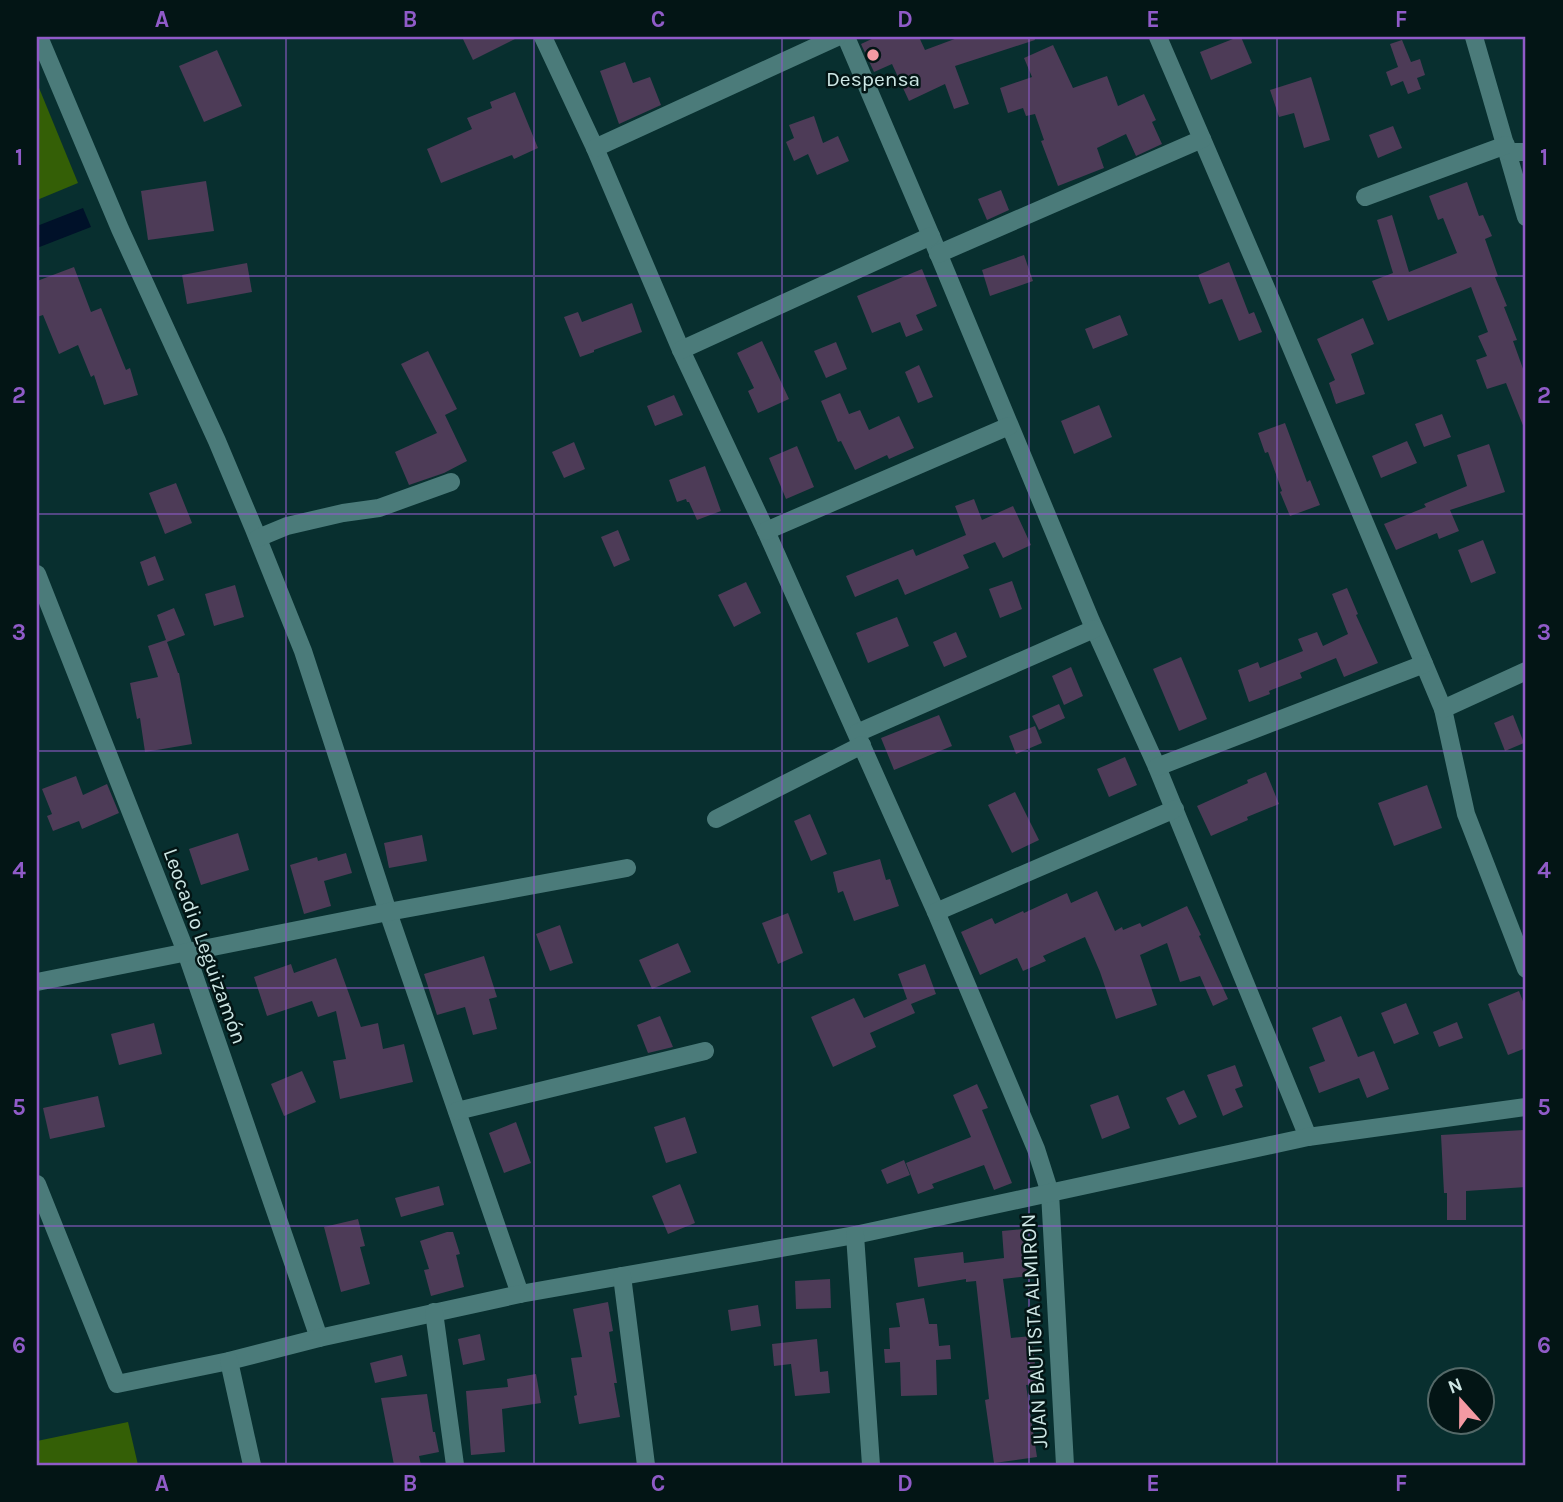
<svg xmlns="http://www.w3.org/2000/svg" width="1563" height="1502" viewBox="0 0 1563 1502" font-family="Karla,sans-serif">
<rect width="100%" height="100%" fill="#082f2f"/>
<g fill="#345f06">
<path d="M37 83 78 183 37 200Z"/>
<path d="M128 1422 138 1465H37V1441Z"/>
</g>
<path fill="#001129" d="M83 208 91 227 37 248V226Z"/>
<g fill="#4d3b57">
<path d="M462 37H519L473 60Z"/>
<path d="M876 37H919L925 50 960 37H1034L1035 40 955 66 969 104 954 109 945 84 909 101 892 64 874 72 861 44Z"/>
<path d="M1238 37H1241L1252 63 1211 80 1200 52Z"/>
<path d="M1402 40 1411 62 1420 59 1425 75 1417 78 1421 89 1408 94 1403 81 1391 86 1386 72 1398 67 1390 44Z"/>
<path d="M1053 45 1073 88 1107 76 1118 106 1144 94 1156 120 1152 122 1162 144 1136 156 1126 134 1097 148 1104 168 1058 186 1041 141 1044 140 1035 114 1026 116 1023 108 1008 113 1000 88 1032 77 1024 58Z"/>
<path d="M217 50 242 106 204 122 179 66Z"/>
<path d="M625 62 633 83 650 77 661 105 619 124 600 71Z"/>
<path d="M1311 77 1330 140 1304 148 1294 113 1279 117 1270 90Z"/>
<path d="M515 92 538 148 514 159 512 155 441 183 427 149 472 129 467 118 492 108 490 102Z"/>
<path d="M814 116 823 143 838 136 849 161 817 175 808 154 794 161 786 142 794 138 789 125Z"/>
<path d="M1393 126 1402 148 1378 158 1369 135Z"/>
<path d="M206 181 214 231 148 240 141 191Z"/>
<path d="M1467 182 1479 216 1483 215 1492 236 1485 239 1498 276 1495 277 1507 306 1504 307 1517 340 1513 341 1526 377V433L1506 383 1487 389 1476 360 1487 356 1478 336 1488 332 1471 287 1388 321 1372 281 1393 273 1377 220 1392 215 1409 272 1457 253 1443 218 1438 220 1429 196Z"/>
<path d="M1001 190 1009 210 987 220 978 199Z"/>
<path d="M1024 255 1033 281 990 296 982 270Z"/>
<path d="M1229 262 1249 314 1254 312 1262 332 1239 341 1222 299 1209 304 1198 275Z"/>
<path d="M247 263 252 292 187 304 182 275Z"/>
<path d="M74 267 91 312 101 308 126 370 130 368 138 395 104 405 94 375 91 377 78 345 59 354 43 315 37 317V281Z"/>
<path d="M922 269 937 306 916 315 923 330 906 337 900 322 872 333 857 296Z"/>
<path d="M632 303 642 332 594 350V352L580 357 564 317 578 312 582 322Z"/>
<path d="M1120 315 1128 335 1093 349 1085 329Z"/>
<path d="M1363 318 1374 344 1351 354 1365 394 1336 404 1329 383 1335 380 1317 339Z"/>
<path d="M762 341 789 399 758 413 748 391 754 388 737 353Z"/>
<path d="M836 342 847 369 826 378 814 351Z"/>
<path d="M428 351 457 409 445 415 467 461 444 473 409 485 395 452 437 433 401 364Z"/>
<path d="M919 365 933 397 918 403 905 372Z"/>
<path d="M840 393 849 414 860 410 869 430 899 416 914 448 889 459 887 455 855 470 841 441 838 442 821 401Z"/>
<path d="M674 395 683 415 655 426 647 406Z"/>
<path d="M1099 405 1112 437 1074 454 1061 421Z"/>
<path d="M1442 414 1451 437 1424 447 1415 424Z"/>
<path d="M1285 423 1307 482 1310 480 1320 505 1290 516 1280 492 1282 491 1268 452 1265 453 1258 433Z"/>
<path d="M1407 441 1417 463 1381 478 1372 456Z"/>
<path d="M574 442 585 469 564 478 552 452Z"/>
<path d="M1489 444 1505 492 1450 510 1459 531 1439 539 1437 533 1396 550 1384 524 1426 507 1424 504 1467 486 1457 455Z"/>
<path d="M797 446 814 487 786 499 769 458Z"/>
<path d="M705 466 721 511 697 520 689 502H687L686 499 677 502 669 480Z"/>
<path d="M176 483 192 523 165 534 149 493Z"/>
<path d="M974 499 982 520 1013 506 1031 545 1003 558 995 542 963 555 969 568 905 595 898 579 855 597 846 576 913 549 916 556 966 535 955 506Z"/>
<path d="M618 530 630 560 614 567 601 537Z"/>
<path d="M1483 540 1496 573 1471 583 1458 550Z"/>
<path d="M155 556 164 580 148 586 140 562Z"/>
<path d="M1012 581 1022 609 1000 618 989 589Z"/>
<path d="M746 582 761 613 734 627 718 595Z"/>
<path d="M235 585 244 617 214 626 205 594Z"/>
<path d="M1347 588 1358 614 1356 615 1378 663 1344 677 1336 658 1300 673 1302 678 1269 691 1270 694 1249 702 1238 670 1258 662 1260 668 1303 651 1298 639 1317 632 1323 646 1348 634 1332 594Z"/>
<path d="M174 608 185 635 167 642 178 673H179L192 744 145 752 140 718 137 719 130 683 158 677 148 646 166 640 157 615Z"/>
<path d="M897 617 909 646 868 663 856 633Z"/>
<path d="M956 632 967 657 944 667 933 642Z"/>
<path d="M1181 657 1207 719 1179 731 1153 669Z"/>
<path d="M1071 667 1083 696 1064 705 1052 676Z"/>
<path d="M1059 704 1065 718 1039 730 1032 716Z"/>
<path d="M939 715 952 746 894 770 881 738Z"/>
<path d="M1513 715 1524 743 1505 751 1494 723Z"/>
<path d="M1035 726 1042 743 1016 754 1009 736Z"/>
<path d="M1125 757 1137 785 1109 797 1097 769Z"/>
<path d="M1266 772 1279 804 1247 817 1248 820 1211 836 1197 806 1248 783 1247 780Z"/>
<path d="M76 776 83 795 107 784 119 813 82 829 79 821 53 831 47 816 52 814 42 789Z"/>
<path d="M1427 785 1442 828 1394 846 1378 803Z"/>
<path d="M1015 792 1039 840 1012 853 988 805Z"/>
<path d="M810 814 827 854 811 861 794 821Z"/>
<path d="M238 833 249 870 201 885 189 849Z"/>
<path d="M422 835 427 861 389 868 384 843Z"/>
<path d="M346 853 352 873 324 881 331 906 304 914 290 865 317 857 318 861Z"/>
<path d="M880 859 886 880 890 879 899 906 854 921 843 891 838 893 833 872Z"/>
<path d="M1097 891 1115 931 1122 927 1123 930 1140 923 1142 927 1187 906 1201 935 1199 936 1228 999 1213 1006 1200 976 1180 982 1167 943 1140 955 1157 1005 1116 1019 1100 972 1085 937 1043 956 1046 961 1023 971 1017 958 980 975 961 932 992 918 995 924 1023 911 1024 913 1067 893 1071 903Z"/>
<path d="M788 913 803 953 778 964 762 923Z"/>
<path d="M560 925 573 963 550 971 536 934Z"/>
<path d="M678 943 691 972 652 989 639 960Z"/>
<path d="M484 956 497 997 489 999 497 1029 473 1035 465 1007 437 1015 424 974Z"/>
<path d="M336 958 361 1027 378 1023 383 1049 404 1044 413 1082 340 1099 333 1061 346 1059 336 1011 318 1017 312 1001 267 1016 254 977 291 964 294 973Z"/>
<path d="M925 964 936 994 911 1004 915 1013 870 1033 876 1047 833 1067 811 1017 854 998 864 1018 907 999 898 974Z"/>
<path d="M1519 991 1526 1009V1048L1508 1055 1488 1004Z"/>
<path d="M1406 1003 1419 1034 1394 1044 1381 1013Z"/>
<path d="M660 1016 673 1047 648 1053 637 1025Z"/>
<path d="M1341 1016 1358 1057 1374 1051 1389 1089 1367 1098 1359 1078 1319 1093 1309 1067 1325 1061 1312 1028Z"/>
<path d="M1457 1022 1463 1038 1439 1047 1433 1032Z"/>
<path d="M154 1023 162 1054 119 1065 111 1034Z"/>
<path d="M1235 1065 1243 1086 1235 1089 1243 1107 1223 1116 1207 1075Z"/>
<path d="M302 1071 316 1102 284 1116 271 1084Z"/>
<path d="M977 1084 988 1108 982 1110 1012 1183 994 1190 984 1165 932 1184 934 1188 918 1194 906 1163 971 1137 953 1095Z"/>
<path d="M1184 1090 1197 1117 1179 1125 1166 1098Z"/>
<path d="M1118 1095 1130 1128 1102 1139 1090 1105Z"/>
<path d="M98 1096 105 1127 50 1139 43 1108Z"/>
<path d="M685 1117 697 1153 666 1163 654 1127Z"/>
<path d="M516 1122 531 1163 504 1173 489 1133Z"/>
<path d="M1524 1130 1526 1187 1466 1191V1220H1447V1193H1444L1441 1135Z"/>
<path d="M904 1160 910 1175 887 1184 881 1170Z"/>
<path d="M680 1184 695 1223 668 1234 652 1196Z"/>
<path d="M439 1186 444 1205 401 1217 395 1198Z"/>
<path d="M358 1219 365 1246 360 1247 370 1284 341 1292 324 1227Z"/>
<path d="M1025 1229 1029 1276 1003 1279 1011 1338 1032 1336 1037 1384 1026 1385 1037 1457 994 1463 985 1400 989 1399 976 1281 966 1282V1279L918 1287 914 1258 963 1252 964 1263 1004 1258 1002 1231Z"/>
<path d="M447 1232H453L460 1254 456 1255 464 1287 431 1296 424 1270 429 1269 420 1241Z"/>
<path d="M830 1279 831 1308 796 1309 795 1281Z"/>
<path d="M924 1298 929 1324H937L939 1346 950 1345 951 1359 936 1360 937 1395 901 1396 900 1362 885 1363 884 1349H890L889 1328 900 1327 896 1303Z"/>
<path d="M608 1302 613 1331 609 1332 617 1383H614L620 1417 579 1424 574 1396 577 1395 571 1358 582 1357 573 1309Z"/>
<path d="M758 1305 761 1326 731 1331 728 1310Z"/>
<path d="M480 1334 485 1360 463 1365 458 1339Z"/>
<path d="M817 1339 820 1372 828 1371 830 1393 795 1396 791 1364 774 1366 772 1344Z"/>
<path d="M402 1355 407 1376 375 1383 370 1363Z"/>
<path d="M536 1374 541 1403 502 1409 505 1452 471 1455 466 1391 508 1387 507 1379Z"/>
<path d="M427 1394 433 1432H435L439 1452 419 1456 421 1465H394L381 1398Z"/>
</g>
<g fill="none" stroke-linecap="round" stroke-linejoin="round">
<g stroke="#4b7b7a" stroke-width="18">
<path d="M39 37 120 229 217 441 254 529 303 651 388 912 520 1294"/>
<path d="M543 37 595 148 681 350 766 531 936 912 1036 1149 1050 1193 1065 1465"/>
<path d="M846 37 931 236 1091 621 1157 767 1308 1137"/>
<path d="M1474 37 1526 217"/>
<path d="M1202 139 1275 309 1443 709 1466 814 1526 969"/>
<path d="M595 148 837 37"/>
<path d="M1508 152H1526"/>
<path d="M1365 197 1506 145"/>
<path d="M938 254 1202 139 1158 37"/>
<path d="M681 350 931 236"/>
<path d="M766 531 1009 426"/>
<path d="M258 538 287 526 343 513 379 508 451 482"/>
<path d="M37 574 186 952 319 1338"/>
<path d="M1443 709 1526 671"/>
<path d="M857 733 1094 629"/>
<path d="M1157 767 1424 664"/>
<path d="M716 819 862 745"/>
<path d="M936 912 1175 809"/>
<path d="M37 982 388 912 627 868"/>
<path d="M457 1111 705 1051"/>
<path d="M37 1184 117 1384 229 1361 319 1338 520 1294 855 1235 1308 1137 1526 1107"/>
<path d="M855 1235 871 1465"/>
<path d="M622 1276 646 1465"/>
<path d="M434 1312 455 1465"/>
<path d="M229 1361 252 1465"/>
</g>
</g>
<path fill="none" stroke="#905bc8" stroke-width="2" stroke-opacity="0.55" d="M286 37V1465M534 37V1465M782 37V1465M1029 37V1465M1277 37V1465M37 276H1526M37 514H1526M37 751H1526M37 988H1526M37 1226H1526"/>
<circle fill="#f49aa3" stroke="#031515" stroke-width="2.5" cx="873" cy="55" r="7"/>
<g text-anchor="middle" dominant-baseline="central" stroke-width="5" stroke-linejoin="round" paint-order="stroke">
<g font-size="21" fill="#cee7e5" stroke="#031515">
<text x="873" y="79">Despensa</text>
</g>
<g font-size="21" fill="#cee7e5" stroke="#031515">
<text transform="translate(205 946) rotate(70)">Leocadio Leguizamón</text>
<text transform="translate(1034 1331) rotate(-93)">JUAN BAUTISTA ALMIRON</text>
</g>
</g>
<rect width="1563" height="1502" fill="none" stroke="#031515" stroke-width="77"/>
<g transform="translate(1461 1401) rotate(339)"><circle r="33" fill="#031515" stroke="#546968" stroke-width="2"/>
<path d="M0-5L12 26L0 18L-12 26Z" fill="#f49aa3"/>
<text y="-10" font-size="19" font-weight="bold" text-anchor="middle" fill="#cee7e5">N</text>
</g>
<rect x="38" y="38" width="1486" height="1426" fill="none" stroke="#905bc8" stroke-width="2.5"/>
<g font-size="23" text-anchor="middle" font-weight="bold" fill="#905bc8">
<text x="162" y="27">A</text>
<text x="410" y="27">B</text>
<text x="658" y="27">C</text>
<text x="905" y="27">D</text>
<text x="1153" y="27">E</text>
<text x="1401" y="27">F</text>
<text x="19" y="165">1</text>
<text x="1544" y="165">1</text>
<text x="19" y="403">2</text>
<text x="1544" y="403">2</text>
<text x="19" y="640">3</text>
<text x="1544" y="640">3</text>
<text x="19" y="878">4</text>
<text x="1544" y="878">4</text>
<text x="19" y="1115">5</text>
<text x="1544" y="1115">5</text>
<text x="19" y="1353">6</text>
<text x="1544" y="1353">6</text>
<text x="162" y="1491">A</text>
<text x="410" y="1491">B</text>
<text x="658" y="1491">C</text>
<text x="905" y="1491">D</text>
<text x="1153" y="1491">E</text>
<text x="1401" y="1491">F</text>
</g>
</svg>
